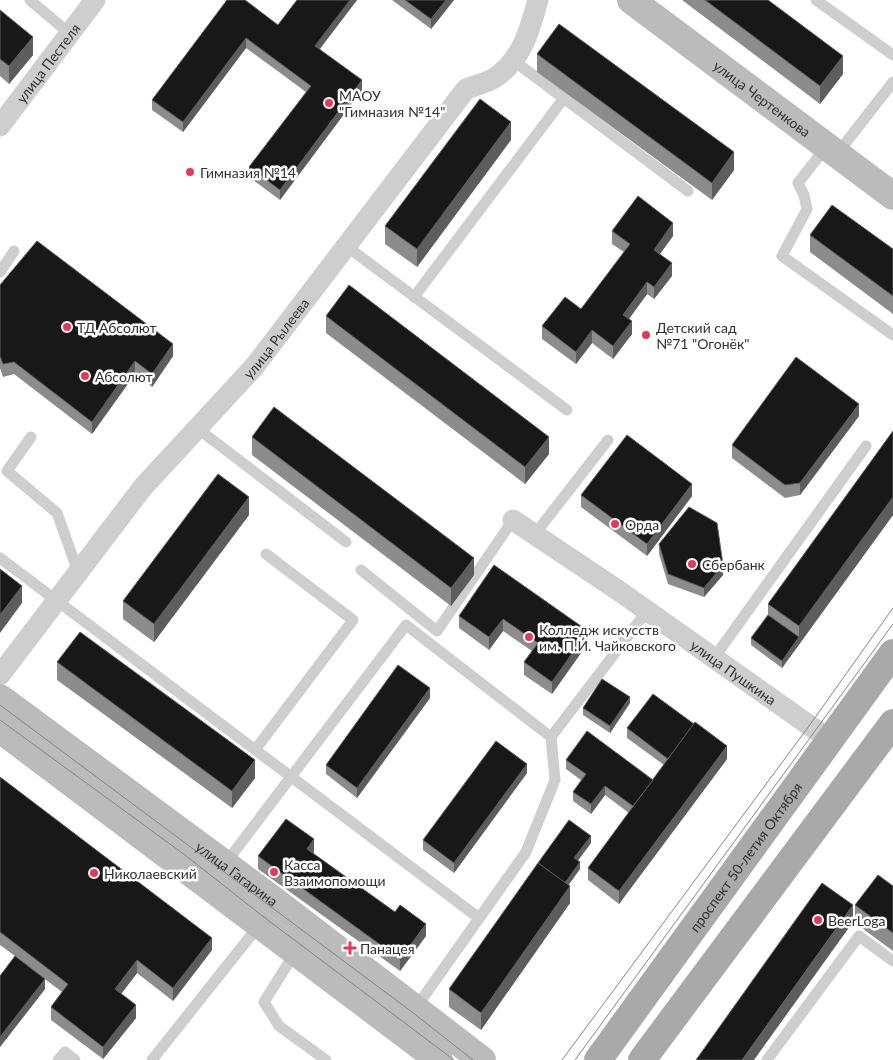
<svg xmlns="http://www.w3.org/2000/svg" width="893" height="1060" viewBox="0 0 893 1060" font-family="Lato,sans-serif">
<rect width="100%" height="100%" fill="#fff"/>
<g fill="none" stroke-linecap="round" stroke-linejoin="round">
<g stroke="#cecece" stroke-width="11">
<path d="M30 0 70 34"/>
<path d="M816 0 893 55"/>
<path d="M514 61 688 191"/>
<path d="M826 147 798 183 804 195 807 209 782 256 893 335"/>
<path d="M837 154 893 82"/>
<path d="M346 246 567 410"/>
<path d="M0 272 14 251"/>
<path d="M414 297 564 98"/>
<path d="M197 428 346 542"/>
<path d="M31 437 7 471 57 513 78 572"/>
<path d="M535 534 608 440"/>
<path d="M0 558 479 918"/>
<path d="M361 570 437 631 513 520"/>
<path d="M714 658 866 446"/>
<path d="M255 750 353 620 266 554"/>
<path d="M225 864 406 625 551 737"/>
<path d="M296 951 264 1002 279 1026 326 1060"/>
<path d="M415 1009 526 852 555 780 551 737 647 611"/>
<path d="M58 1060 65 1052 75 1060"/>
<path d="M152 1060 260 924"/>
<path d="M767 1060 859 936 893 961"/>
</g>
<g stroke="#cecece" stroke-width="21">
<path id="s1" d="M0 126 95 0"/>
<path id="s2" d="M513 520 622 593 830 740"/>
<path id="s3" d="M0 675 143 487 254 367 466 89C476 85 487 83 496 77 522 59 530 29 538 0"/>
</g>
<g stroke="#bbb" stroke-width="28">
<path id="s4" d="M631 0 893 196"/>
<path id="s5" d="M0 698 276 902 482 1060"/>
<path d="M0 729 439 1060"/>
</g>
<g stroke="#a9a9a9" stroke-width="28">
<path id="s6" d="M598 1060 893 653"/>
<path d="M642 1060 893 723"/>
</g>
<g stroke="#868686" stroke-width="1">
<path d="M0 705 412 1012 473 1060"/>
<path d="M0 720 185 855 265 918 454 1060"/>
<path d="M562 1060 809 726 893 608"/>
<path d="M575 1060 893 624"/>
</g>
</g>
<g fill="#8c8c8c">
<path d="M227 0 278 25 297 0H357L320 49 362 90 280 200 249 177V167L306 92 246 48 183 132 152 110V100Z"/>
<path d="M392 0H454L431 29Z"/>
<path d="M682 0H768L843 74 820 104Z"/>
<path d="M0 10 33 55 9 84 0 76Z"/>
<path d="M537 54 734 170 712 200 537 72Z"/>
<path d="M511 140 417 267 385 244V226Z"/>
<path d="M612 231 673 236 660 254 672 276 654 299 647 294 629 319 632 334 613 359 592 343 576 364 542 339V326L581 309 624 252 612 244Z"/>
<path d="M810 235 893 249V314L810 252Z"/>
<path d="M0 285 173 356 152 387 135 374 92 434 14 374 3 377 0 368Z"/>
<path d="M326 316 549 454 525 484 326 333Z"/>
<path d="M859 416 800 495 785 498 732 458V445Z"/>
<path d="M893 431V515L782 668 751 645V638L768 615V604Z"/>
<path d="M252 437 474 575 451 606 252 455Z"/>
<path d="M581 495 692 496 647 556 581 507Z"/>
<path d="M249 515 154 642 123 619V601Z"/>
<path d="M659 544 723 575 704 597 668 584 659 554Z"/>
<path d="M494 565 588 643 552 694 524 675V662L532 651 503 631 489 650 459 628V616Z"/>
<path d="M57 662 255 778 232 808 57 680Z"/>
<path d="M430 698 357 798 326 774V765Z"/>
<path d="M630 703 610 733 583 715V708Z"/>
<path d="M627 728 727 759 619 904 588 880V868L629 813 605 795 591 814 573 801V792L581 780 566 769V760L653 780 664 765 627 738Z"/>
<path d="M527 773 454 873 423 850V840Z"/>
<path d="M0 777 212 950 173 1001 137 973 121 994 136 1018 103 1059 51 1020V1007L62 992 29 967 45 989 0 1047V976L15 956 0 945Z"/>
<path d="M591 843 578 861 580 869 568 885 570 903 481 1030 449 1007V989Z"/>
<path d="M314 852 313 853 426 936 400 971 258 869V856Z"/>
<path d="M893 886V951L855 923V905Z"/>
</g>
<g fill="#5d5d5d">
<path d="M350 0H357L315 55V46Z"/>
<path d="M446 0H454L431 29V19Z"/>
<path d="M33 37V55L9 84V66Z"/>
<path d="M246 38V48L183 132V122Z"/>
<path d="M843 56V74L820 104V86Z"/>
<path d="M362 80V90L280 200V190Z"/>
<path d="M511 122V140L417 267V249Z"/>
<path d="M734 152V170L712 200V183Z"/>
<path d="M673 223V236L654 262V250Z"/>
<path d="M672 263V276L654 299V287Z"/>
<path d="M647 282V294L623 327V315Z"/>
<path d="M632 321V334L613 359V346Z"/>
<path d="M592 330V343L576 364V352Z"/>
<path d="M173 344V356L152 387V374Z"/>
<path d="M135 361V374L92 434V422Z"/>
<path d="M859 404V416L800 495V483Z"/>
<path d="M549 437V454L525 484V467Z"/>
<path d="M692 484V496L647 556V544Z"/>
<path d="M249 497V515L154 642V624Z"/>
<path d="M893 497V515L782 668V661L799 637V626Z"/>
<path d="M474 558V575L451 606V588Z"/>
<path d="M723 565V575L704 597V588Z"/>
<path d="M22 586V603L0 633V615Z"/>
<path d="M503 619V631L489 650V637Z"/>
<path d="M588 631V643L552 694V682Z"/>
<path d="M430 688V698L357 798V788Z"/>
<path d="M630 697V703L610 733V726Z"/>
<path d="M727 746V759L619 904V891Z"/>
<path d="M255 760V778L232 808V791Z"/>
<path d="M527 764V773L454 873V863Z"/>
<path d="M605 786V795L591 814V804Z"/>
<path d="M591 836V843L574 865V858Z"/>
<path d="M314 839V852L307 861V849Z"/>
<path d="M580 862V869L565 890V884Z"/>
<path d="M570 886V903L481 1030V1013Z"/>
<path d="M853 905V922L754 1060H742Z"/>
<path d="M426 924V936L400 971V959Z"/>
<path d="M212 938V950L173 1001V988Z"/>
<path d="M137 960V973L115 1002V989Z"/>
<path d="M45 979V989L0 1047V1037Z"/>
<path d="M136 1005V1018L103 1059V1047Z"/>
</g>
<g fill="#181818" stroke="#5d5d5d">
<path d="M227 0H245L278 25 297 0H350L315 46 362 80 280 190 249 167 311 86 246 38 183 122 152 100Z"/>
<path d="M405 0H446L431 19Z"/>
<path d="M705 0H768L843 56 820 86Z"/>
<path d="M0 10 33 37 9 66 0 59Z"/>
<path d="M559 24 734 152 712 183 537 54Z"/>
<path d="M480 99 511 122 417 249 385 226Z"/>
<path d="M638 196 673 223 654 250 672 263 654 287 647 282 623 315 632 321 613 346 592 330 576 352 542 326 565 297 581 309 630 244 612 231Z"/>
<path d="M832 205 893 249V296L810 235Z"/>
<path d="M37 241 173 344 152 374 135 361 92 422 14 362 3 364 0 356V285Z"/>
<path d="M349 285 549 437 525 467 326 316Z"/>
<path d="M796 357 859 404 800 483 785 485 732 445Z"/>
<path d="M274 407 474 558 451 588 252 437Z"/>
<path d="M893 431V497L799 626 768 604Z"/>
<path d="M627 435 692 484 647 544 581 495Z"/>
<path d="M218 474 249 497 154 624 123 601Z"/>
<path d="M689 507 717 523 723 565 704 588 668 574 659 544Z"/>
<path d="M494 565 588 631 552 682 524 662 538 643 503 619 489 637 459 616Z"/>
<path d="M0 569 22 586 0 615Z"/>
<path d="M768 615 799 637 782 661 751 638Z"/>
<path d="M80 632 255 760 232 791 57 662Z"/>
<path d="M398 665 430 688 357 788 326 765Z"/>
<path d="M602 679 630 697 610 726 583 708Z"/>
<path d="M653 694 694 724 668 759 627 728Z"/>
<path d="M695 722 727 746 619 891 588 868Z"/>
<path d="M587 731 653 780 633 806 605 786 591 804 573 792 586 774 566 760Z"/>
<path d="M496 741 527 764 454 863 423 840Z"/>
<path d="M0 777 212 938 173 988 137 960 115 989 136 1005 103 1047 51 1007 68 984 0 932Z"/>
<path d="M286 819 314 839 307 849 395 912 400 905 426 924 400 959 258 856Z"/>
<path d="M569 820 591 836 574 858 580 862 565 883 538 863Z"/>
<path d="M538 863 570 886 481 1013 449 989Z"/>
<path d="M878 875 893 886V933L855 905Z"/>
<path d="M822 883 853 905 742 1060H696Z"/>
<path d="M15 956 45 979 0 1037V976Z"/>
</g>
<g fill="#e53756" stroke="#fff" stroke-width="2">
<circle cx="329" cy="103" r="5"/>
<circle cx="190" cy="172" r="5"/>
<circle cx="67" cy="327" r="5"/>
<circle cx="646" cy="335" r="5"/>
<circle cx="85" cy="376" r="5"/>
<circle cx="615" cy="524" r="5"/>
<circle cx="692" cy="564" r="5"/>
<circle cx="529" cy="637" r="5"/>
<circle cx="274" cy="872" r="5"/>
<circle cx="94" cy="873" r="5"/>
<circle cx="818" cy="920" r="5"/>
<path d="M347.5 940.5h5v5h5v5h-5v5h-5v-5h-5v-5h5z"/>
</g>
<g text-anchor="middle" dominant-baseline="central" stroke-width="5" stroke-linejoin="round" paint-order="stroke">
<g font-size="14" fill="#313131" stroke="#fff">
<text stroke="none"><textPath href="#s1" startOffset="79">улица Пестеля</textPath></text>
<text stroke="none"><textPath href="#s4" startOffset="164">улица Чертенкова</textPath></text>
<text stroke="none"><textPath href="#s3" startOffset="436">улица Рылеева</textPath></text>
<text stroke="none"><textPath href="#s2" startOffset="268">улица Пушкина</textPath></text>
<text stroke="none"><textPath href="#s6" startOffset="251">проспект 50-летия Октября</textPath></text>
<text stroke="none"><textPath href="#s5" startOffset="295">улица Гагарина</textPath></text>
</g>
<g font-size="14" fill="#313131" stroke="#fff" text-anchor="start">
<text x="339" y="95">МАОУ<tspan x="339" dy="16">"Гимназия №14"</tspan></text>
<text x="200" y="172">Гимназия №14</text>
<text x="77" y="327">ТД Абсолют</text>
<text x="656" y="327">Детский сад<tspan x="656" dy="16">№71 "Огонёк"</tspan></text>
<text x="95" y="376">Абсолют</text>
<text x="625" y="524">Орда</text>
<text x="702" y="564">Сбербанк</text>
<text x="539" y="629">Колледж искусств<tspan x="539" dy="16">им. П.И. Чайковского</tspan></text>
<text x="284" y="864">Касса<tspan x="284" dy="16">Взаимопомощи</tspan></text>
<text x="104" y="873">Николаевский</text>
<text x="828" y="920">BeerLoga</text>
<text x="360" y="948">Панацея</text>
</g>
</g>
</svg>
